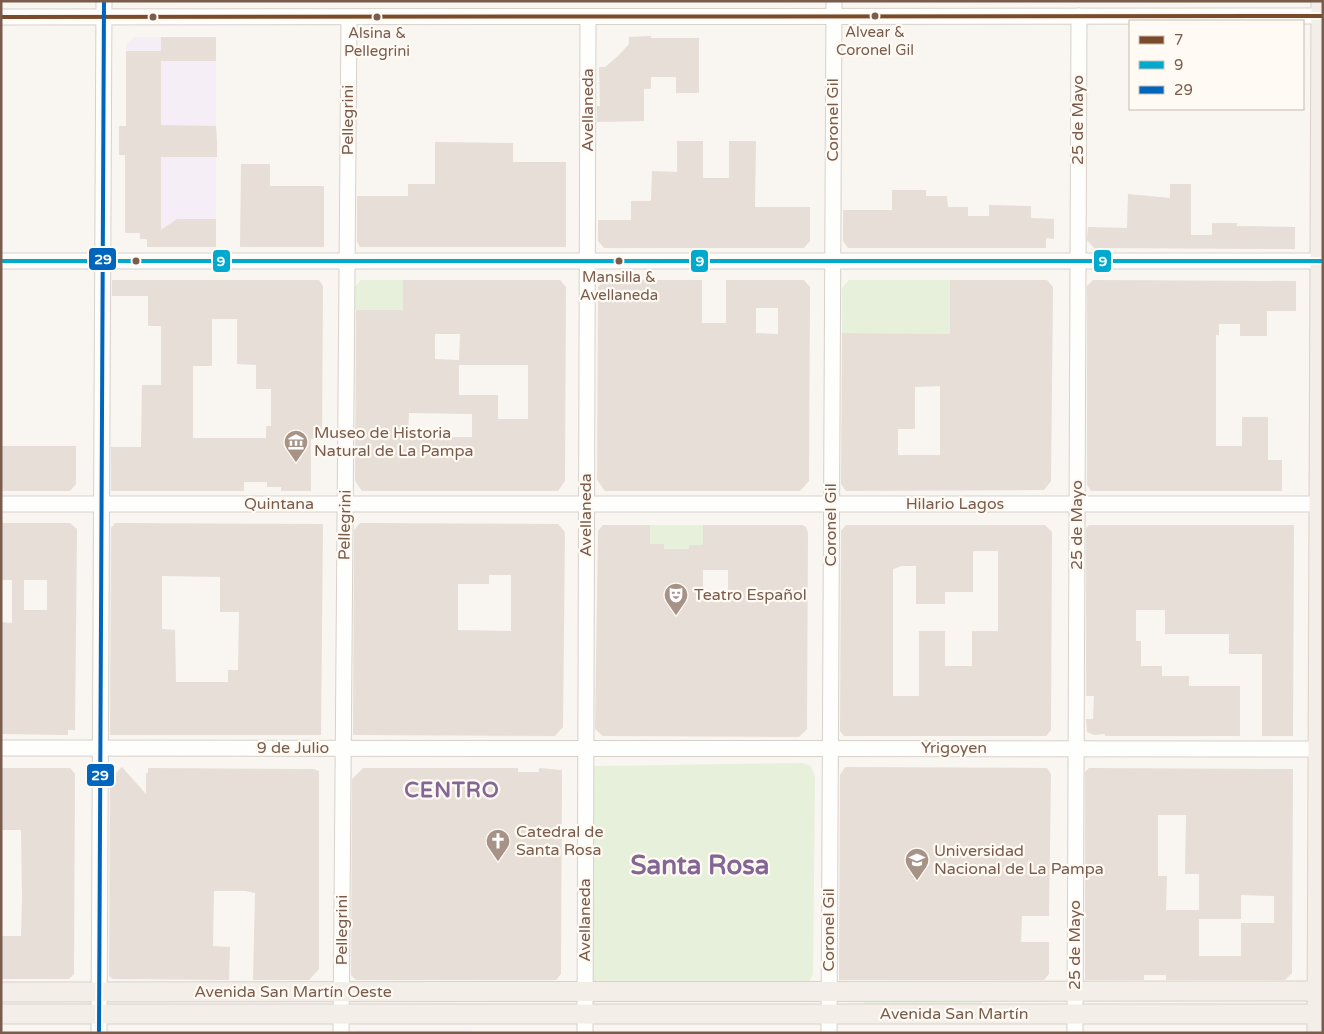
<svg xmlns="http://www.w3.org/2000/svg" width="1324" height="1034" viewBox="0 0 1324 1034" font-family="'Varela Round',sans-serif">
<rect width="100%" height="100%" fill="#f9f5f0"/>
<g fill="#f6eef6">
<path d="M135 37H216V247H147V239H140L125 155H119V126H126V45Z"/>
<path d="M358 1030H471V1033H355Z"/>
</g>
<g fill="#e7f0db">
<path d="M1311 1V3L849 2V1Z"/>
<path d="M361 280H403V310H355V287Z"/>
<path d="M849 280H950V354L933 334 842 333V288Z"/>
<path d="M650 525H703V545H689V549H664V544H650Z"/>
<path d="M802 763 811 766 815 777 813 974 809 983H594L591 980V768L594 766Z"/>
<path d="M864 998H937L938 1002H982V1007H864Z"/>
</g>
<g fill="#e6ded7" fill-rule="evenodd">
<path d="M651 36V38H699V93H676V77H651V89H644V121L597 122V106H600L599 67H605L618 56 629 44V37Z"/>
<path d="M161 37H216V61H161V125L216 126 217 142V157H161V230L177 219H216V247H147V239H140V233H125V155H119V126H126V51H161Z"/>
<path d="M677 141H703V178H729V141H756L755 207H810V241L804 248H604L598 241V220H631V201H651L652 171 677 172Z"/>
<path d="M435 142 513 143V162H566V247H360L357 242V196H408V184H435Z"/>
<path d="M241 164H270V186H324V247H240Z"/>
<path d="M1170 184H1191V235H1212V223H1237V226L1295 227V249L1094 248 1087 240 1088 227 1127 228 1128 194 1170 198Z"/>
<path d="M892 190H926V196H947L948 207H968V216H989V205L1031 206V218L1054 219V239L1046 238V248H848L843 241V210H892Z"/>
<path d="M112 280H319L323 286 322 439H311V491H281V487H267V482H244V491H111V447H141L142 385H161V326H148V296H112ZM212 319H237V364L256 365V389H271V426H266V438H193V366H212Z"/>
<path d="M403 280H560L566 287 565 481 558 491H362L355 481 356 310H403ZM435 334H460L459 360 435 359ZM459 365H528V419H498V395H459ZM409 413 472 414V437H408Z"/>
<path d="M605 280H702V323H726V280H804L810 287 809 481 800 491H605L597 480 598 287ZM756 308H778V334L756 333Z"/>
<path d="M950 280H1047L1053 287 1051 481 1044 490 846 491 841 484 842 333 950 334ZM940 386V455H898V429H915V387Z"/>
<path d="M1093 280 1296 281V311H1267V336H1240V324H1219V335H1216V446H1242V417H1268V460H1282V491H1091L1087 485V286Z"/>
<path d="M1 446H76V484L70 491H1Z"/>
<path d="M1 523H70L77 529 75 730H68V735L1 734V622L12 623V580H1ZM24 580H47V610H24Z"/>
<path d="M115 523 323 524 321 735H110L111 528ZM162 576 220 577V612H239L238 670H228V682H176L175 630 162 629Z"/>
<path d="M360 523 558 524 565 532 563 727 555 736 353 735 354 530ZM489 575H511V631L458 630V584H489Z"/>
<path d="M603 525H650V544H664V549H689V545H703V525H802L806 527 808 533 807 729 799 737 603 736 595 729 598 531ZM703 570H728V596H703Z"/>
<path d="M846 525H1045L1052 532 1051 730 1046 736H844L840 731 841 537V531ZM973 551H998V631H972V666H945V631H919V696H893V569L902 566H916V604H945V592H973Z"/>
<path d="M1089 525H1294L1293 736H1262V654H1229V634H1165V610H1136V641H1141V666H1162V676H1189V686H1240V736H1105V734L1094 735 1087 732 1086 719H1093L1094 696H1086V528Z"/>
<path d="M122 767 146 794V773H148V768L313 769 319 771V969L309 980H253L255 893 245 891H214L213 946 230 947 229 980 113 979 109 976 110 779Z"/>
<path d="M845 767 1047 768 1051 774 1049 916H1022L1021 942H1049V974L1044 980H839L840 775Z"/>
<path d="M1 768H70L75 774 74 974 69 979H1V936H21L22 897 21 830H1Z"/>
<path d="M363 768H518V772H539V768L562 770 561 974 556 980H356L351 975 352 779Z"/>
<path d="M1089 768 1293 769 1292 973 1285 980H1166V975H1144V980H1085V772ZM1158 815H1186L1185 874H1199V910H1166L1167 876H1158ZM1241 895 1274 896V923H1241V956H1199V919H1241Z"/>
</g>
<g fill="none" stroke-linecap="round" stroke-linejoin="round">
<defs>
<g id="minor">
<path d="M1 17 1323 16"/>
<path d="M1 261H1323"/>
<path d="M1 504H1323"/>
<path d="M1 748 1323 749"/>
<path d="M99 1033 104 1"/>
<path d="M341 1033 349 17"/>
<path d="M585 1033 588 17"/>
<path d="M829 1033 834 1"/>
<path d="M1075 1033 1079 16"/>
</g>
<g id="major">
<path d="M1 992 1323 991"/>
<path d="M1 1014H1323"/>
<path d="M1317 1033 1321 1"/>
</g>
</defs>
<use href="#minor" stroke="#d7d1cb" stroke-width="17"/>
<use href="#major" stroke="#dad1cc" stroke-width="21"/>
<use href="#minor" stroke="#fefefd" stroke-width="15"/>
<use href="#major" stroke="#f3eee8" stroke-width="19"/>
<defs>
<path id="bus-1" d="M1 17 1323 16"/>
<path id="bus-2" d="M1 261H1323"/>
<path id="bus-3" d="M99 1033 104 1"/>
</defs>
<use href="#bus-1" stroke="#fffaf3" stroke-width="8"/>
<use href="#bus-2" stroke="#fffaf3" stroke-width="8"/>
<use href="#bus-3" stroke="#fffaf3" stroke-width="8"/>
<use href="#bus-1" stroke="#7a4b2a" stroke-width="4"/>
<use href="#bus-2" stroke="#00a9ce" stroke-width="4"/>
<use href="#bus-3" stroke="#0065bd" stroke-width="4"/>
</g>
<defs>
<symbol id="museum-pin" viewBox="-11 -11 22 30"><path d="M0 17L-7.5 6A9.5 9.5 0 1 1 7.5 6Z" fill="#a69286" stroke="#fffaf3"/><path d="M0-6L6-3V-2H-6V-3ZM-5-1h2V3h-2ZM-1-1h2V3h-2ZM3-1h2V3H3ZM-6 4H6V6H-6Z" fill="#fff"/></symbol>
<symbol id="theatre-pin" viewBox="-11 -11 22 30"><path d="M0 17L-7.5 6A9.5 9.5 0 1 1 7.5 6Z" fill="#a69286" stroke="#fffaf3"/><path d="M-5-5.5Q0-4 5-5.5V0Q5 5 0 6Q-5 5-5 0ZM-3.3-2.5H-1v1.5H-3.3ZM1-2.5H3.3v1.5H1ZM-2.8 1Q0 5.5 2.8 1Z" fill="#fff"/></symbol>
<symbol id="church-pin" viewBox="-11 -11 22 30"><path d="M0 17L-7.5 6A9.5 9.5 0 1 1 7.5 6Z" fill="#a69286" stroke="#fffaf3"/><path d="M-1.2-6h2.4v3.5h3.3v2.4h-3.3V6h-2.4V-.1h-3.3v-2.4h3.3Z" fill="#fff"/></symbol>
<symbol id="university-pin" viewBox="-11 -11 22 30"><path d="M0 17L-7.5 6A9.5 9.5 0 1 1 7.5 6Z" fill="#a69286" stroke="#fffaf3"/><path d="M0-5L7-2L0 1L-7-2ZM-4 1L0 2.5L4 1V4Q0 6-4 4Z" fill="#fff"/></symbol>
</defs>
<g fill-rule="evenodd">
<use href="#museum-pin" x="282" y="428" width="28" height="38"/>
<use href="#theatre-pin" x="662" y="581" width="28" height="38"/>
<use href="#church-pin" x="484" y="827" width="28" height="38"/>
<use href="#university-pin" x="903" y="846" width="28" height="38"/>
</g>
<g fill="#7a5c4d" stroke="#fffaf3" stroke-width="2">
<circle cx="875" cy="16" r="4.5"/>
<circle cx="153" cy="17" r="4.5"/>
<circle cx="377" cy="17" r="4.5"/>
<circle cx="136" cy="261" r="4.5"/>
<circle cx="619" cy="261" r="4.5"/>
</g>
<g text-anchor="middle" dominant-baseline="central" stroke-width="4.5" stroke-linejoin="round" paint-order="stroke">
<g font-size="15" fill="#7a5c4d" stroke="#fffaf3">
<text x="875" y="32">Alvear &amp;<tspan x="875" dy="18">Coronel Gil</tspan></text>
<text x="377" y="33">Alsina &amp;<tspan x="377" dy="18">Pellegrini</tspan></text>
<text x="619" y="277">Mansilla &amp;<tspan x="619" dy="18">Avellaneda</tspan></text>
</g>
<g font-size="16" fill="#7a5c4d" stroke="#fffaf3">
<text transform="translate(588 110) rotate(-90)">Avellaneda</text>
<text transform="translate(348 120) rotate(-90)">Pellegrini</text>
<text transform="translate(833 120) rotate(-90)">Coronel Gil</text>
<text transform="translate(1078 120) rotate(-90)">25 de Mayo</text>
<text x="279" y="504">Quintana</text>
<text x="955" y="504">Hilario Lagos</text>
<text transform="translate(586 515) rotate(-90)">Avellaneda</text>
<text transform="translate(345 525) rotate(-89)">Pellegrini</text>
<text transform="translate(831 525) rotate(-90)">Coronel Gil</text>
<text transform="translate(1077 525) rotate(-90)">25 de Mayo</text>
<text x="293" y="748">9 de Julio</text>
<text x="954" y="748">Yrigoyen</text>
<text transform="translate(585 920) rotate(-90)">Avellaneda</text>
<text transform="translate(342 930) rotate(-90)">Pellegrini</text>
<text transform="translate(829 930) rotate(-90)">Coronel Gil</text>
<text transform="translate(1075 945) rotate(-90)">25 de Mayo</text>
<text x="293" y="992">Avenida San Martín Oeste</text>
<text x="954" y="1014">Avenida San Martín</text>
</g>
<g font-size="16" fill="#7a5c4d" stroke="#fffaf3" text-anchor="start">
<text x="314" y="433">Museo de Historia<tspan x="314" dy="18">Natural de La Pampa</tspan></text>
<text x="694" y="595">Teatro Español</text>
<text x="516" y="832">Catedral de<tspan x="516" dy="18">Santa Rosa</tspan></text>
<text x="934" y="851">Universidad<tspan x="934" dy="18">Nacional de La Pampa</tspan></text>
</g>
<g font-size="21" font-weight="bold" letter-spacing="1" fill="#846695" stroke="#fffaf3">
<text x="452" y="790">CENTRO</text>
</g>
<g font-size="26" font-weight="bold" fill="#846695" stroke="#fffaf3">
<text x="700" y="865">Santa Rosa</text>
</g>
</g>
<g stroke="#fffaf3" stroke-width="2">
<rect x="88" y="247" width="29" height="24" rx="5" fill="#0065bd"/>
<rect x="212" y="249" width="19" height="24" rx="5" fill="#00a9ce"/>
<rect x="690" y="249" width="19" height="24" rx="5" fill="#00a9ce"/>
<rect x="1093" y="249" width="19" height="24" rx="5" fill="#00a9ce"/>
<rect x="86" y="763" width="29" height="24" rx="5" fill="#0065bd"/>
</g>
<g font-size="14" text-anchor="middle" font-weight="bold" fill="#fff">
<text x="103" y="264">29</text>
<text x="221" y="266">9</text>
<text x="700" y="266">9</text>
<text x="1103" y="266">9</text>
<text x="100" y="780">29</text>
</g>
<rect width="1324" height="1034" fill="none" stroke="#7a5c4d" stroke-width="5"/>
<rect x="1129" y="20" width="175" height="90" fill="#fffaf3" stroke="#cabbb1"/>
<rect x="1139" y="36" width="25" height="8" fill="#7a4b2a" stroke="#cabbb1"/>
<text x="1174" y="45" font-size="15" fill="#7a5c4d">7</text>
<rect x="1139" y="61" width="25" height="8" fill="#00a9ce" stroke="#cabbb1"/>
<text x="1174" y="70" font-size="15" fill="#7a5c4d">9</text>
<rect x="1139" y="86" width="25" height="8" fill="#0065bd" stroke="#cabbb1"/>
<text x="1174" y="95" font-size="15" fill="#7a5c4d">29</text>
</svg>
